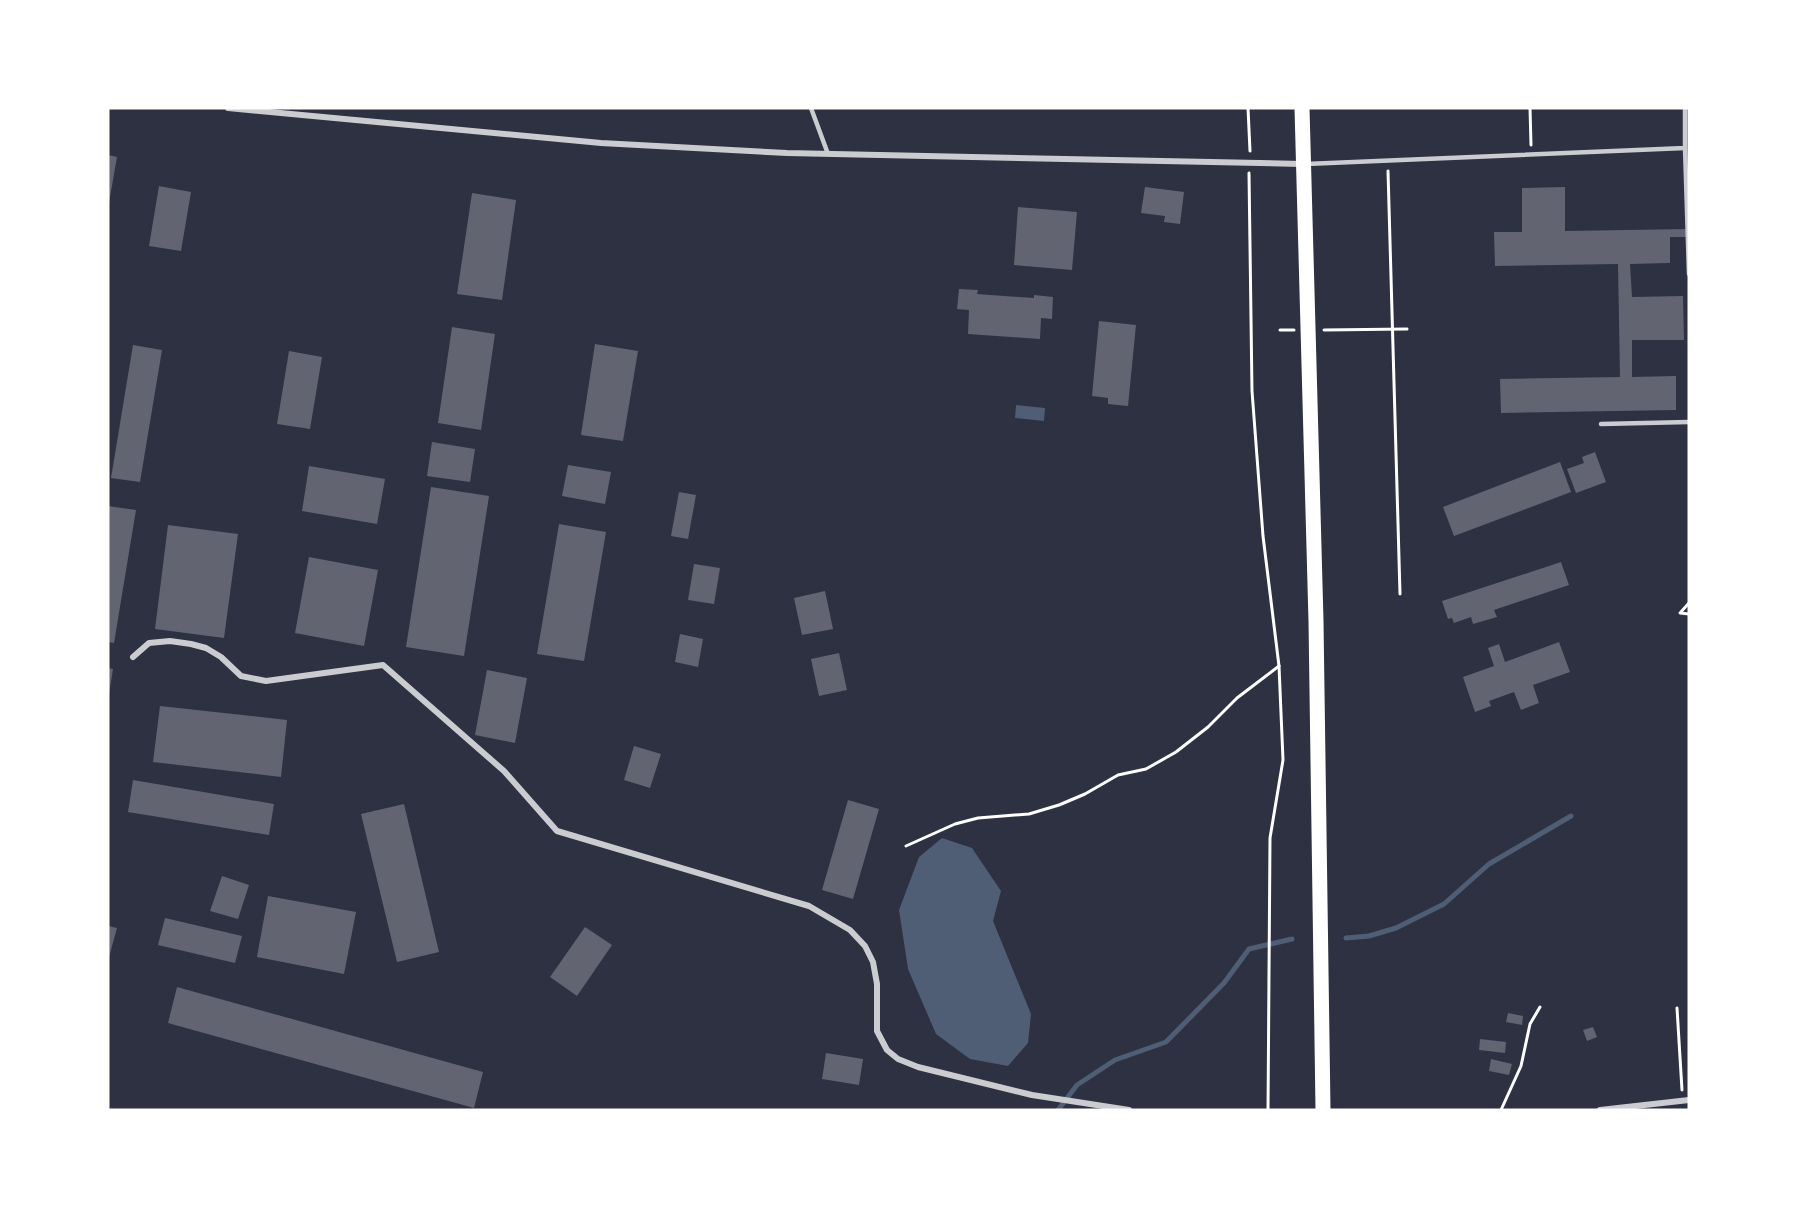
<svg xmlns="http://www.w3.org/2000/svg" width="1797" height="1218" viewBox="0 0 1797 1218" font-family="'Times New Roman',serif">
<rect width="100%" height="100%" fill="#2d3142"/>
<g fill="#4f5d75">
<path d="M1016 405 1045 408 1044 421 1015 418Z"/>
<path d="M942 838 972 848 1001 891 993 921 1031 1014 1028 1043 1008 1066 970 1059 936 1034 908 969 899 910 919 857Z"/>
</g>
<g fill="none" stroke-linecap="round" stroke-linejoin="round">
<g stroke="#4f5d75" stroke-width="5">
<path d="M1346 938 1369 936 1396 928 1444 904 1489 864 1571 816"/>
<path d="M1058 1110 1077 1085 1115 1060 1166 1042 1224 983 1249 949 1292 939"/>
</g>
</g>
<g fill="#626471">
<path d="M108 155 117 157 109 203H108Z"/>
<path d="M159 186 191 192 181 251 149 246Z"/>
<path d="M1145 187 1184 192 1180 224 1164 222 1165 216 1141 213Z"/>
<path d="M1565 187V231L1689 229V237H1670V263L1630 264 1632 297 1683 296 1684 340H1632V377L1676 376V410L1501 413 1500 379 1620 377 1618 264 1495 266 1494 232H1522V188Z"/>
<path d="M472 193 516 200 502 300 457 294Z"/>
<path d="M1018 207 1077 212 1072 270 1014 265Z"/>
<path d="M959 289 978 290 977 294 1034 298V295L1053 297 1052 319 1041 318 1040 339 968 334 969 310 957 309Z"/>
<path d="M1099 321 1136 325 1128 406 1108 404V398L1092 396Z"/>
<path d="M452 327 495 334 481 430 438 423Z"/>
<path d="M595 344 638 351 623 441 581 435Z"/>
<path d="M133 345 162 350 140 482 111 478Z"/>
<path d="M289 351 322 357 310 429 277 424Z"/>
<path d="M432 442 475 449 470 482 427 476Z"/>
<path d="M1595 452 1606 482 1576 493 1567 469 1584 463 1582 457Z"/>
<path d="M1560 462 1571 492 1454 536 1443 507Z"/>
<path d="M568 465 611 472 605 504 562 496Z"/>
<path d="M309 466 385 479 377 524 302 511Z"/>
<path d="M431 487 489 496 464 656 406 647Z"/>
<path d="M679 492 696 495 688 539 671 536Z"/>
<path d="M108 506 136 510 114 643 108 642Z"/>
<path d="M559 524 606 532 584 661 537 654Z"/>
<path d="M168 525 238 534 224 638 155 629Z"/>
<path d="M309 557 378 570 364 646 295 633Z"/>
<path d="M1561 562 1569 585 1494 610 1497 617 1473 624 1471 617 1454 623 1452 618 1448 619 1442 601Z"/>
<path d="M694 564 720 568 714 604 688 600Z"/>
<path d="M825 591 833 629 802 635 794 598Z"/>
<path d="M680 634 703 639 698 667 675 662Z"/>
<path d="M1559 642 1570 672 1533 685 1539 703 1521 710 1514 692 1489 701 1491 706 1475 712 1463 677 1494 666 1488 648 1499 644 1505 662Z"/>
<path d="M839 653 847 690 819 696 811 659Z"/>
<path d="M108 668 113 669 109 694H108Z"/>
<path d="M487 670 527 678 515 743 475 735Z"/>
<path d="M160 706 287 720 281 777 153 762Z"/>
<path d="M634 746 661 754 650 788 624 780Z"/>
<path d="M133 780 274 804 269 835 128 812Z"/>
<path d="M848 800 879 809 853 899 822 890Z"/>
<path d="M404 804 439 952 397 962 361 814Z"/>
<path d="M222 876 249 885 238 919 210 911Z"/>
<path d="M268 896 356 912 344 974 257 957Z"/>
<path d="M165 918 242 936 235 963 158 945Z"/>
<path d="M108 926 117 928 109 957 108 956Z"/>
<path d="M585 927 612 945 577 996 550 977Z"/>
<path d="M177 987 483 1072 474 1108 168 1023Z"/>
<path d="M1508 1013 1523 1016 1522 1025 1506 1022Z"/>
<path d="M1593 1027 1597 1037 1587 1041 1583 1030Z"/>
<path d="M1480 1039 1506 1042 1505 1053 1479 1050Z"/>
<path d="M826 1053 863 1059 859 1085 822 1079Z"/>
<path d="M1491 1059 1512 1064 1509 1075 1489 1071Z"/>
</g>
<g fill="none" stroke-linecap="round" stroke-linejoin="round">
<g stroke="#fff" stroke-width="3">
<path d="M1248 108 1250 151"/>
<path d="M1530 108 1531 145"/>
<path d="M1388 171 1400 594"/>
<path d="M1249 173 1252 391 1263 536 1279 666 1283 760 1270 838 1268 1110"/>
<path d="M1280 330H1294"/>
<path d="M1324 330 1407 329"/>
<path d="M1689 603 1680 613 1689 614"/>
<path d="M906 846 955 824 978 818 1029 814 1059 805 1085 794 1118 775 1146 769 1176 752 1208 727 1237 698 1279 666"/>
<path d="M1677 1008 1682 1090"/>
<path d="M1501 1110 1521 1066 1530 1024 1540 1007"/>
</g>
<g stroke="#caccd0" stroke-width="4.5">
<path d="M811 108 828 154"/>
<path d="M1685 148 1689 274"/>
<path d="M1306 164 1685 148V108"/>
<path d="M1601 424 1689 422"/>
</g>
<g stroke="#caccd0" stroke-width="6">
<path d="M228 108 601 143 787 153 1302 164"/>
<path d="M133 657 149 643 170 641 191 644 206 648 221 657 241 676 266 681 383 665 504 771 557 831 809 906 850 930 865 946 873 962 877 984V1031L887 1050 898 1059 918 1067 1032 1095 1129 1110"/>
<path d="M1600 1110 1689 1100"/>
</g>
<path stroke="#fff" stroke-width="15" d="M1302 108 1316 621 1323 1110"/>
</g>
<rect width="1797" height="1218" fill="none" stroke="#ffffff" stroke-width="219"/>
</svg>
